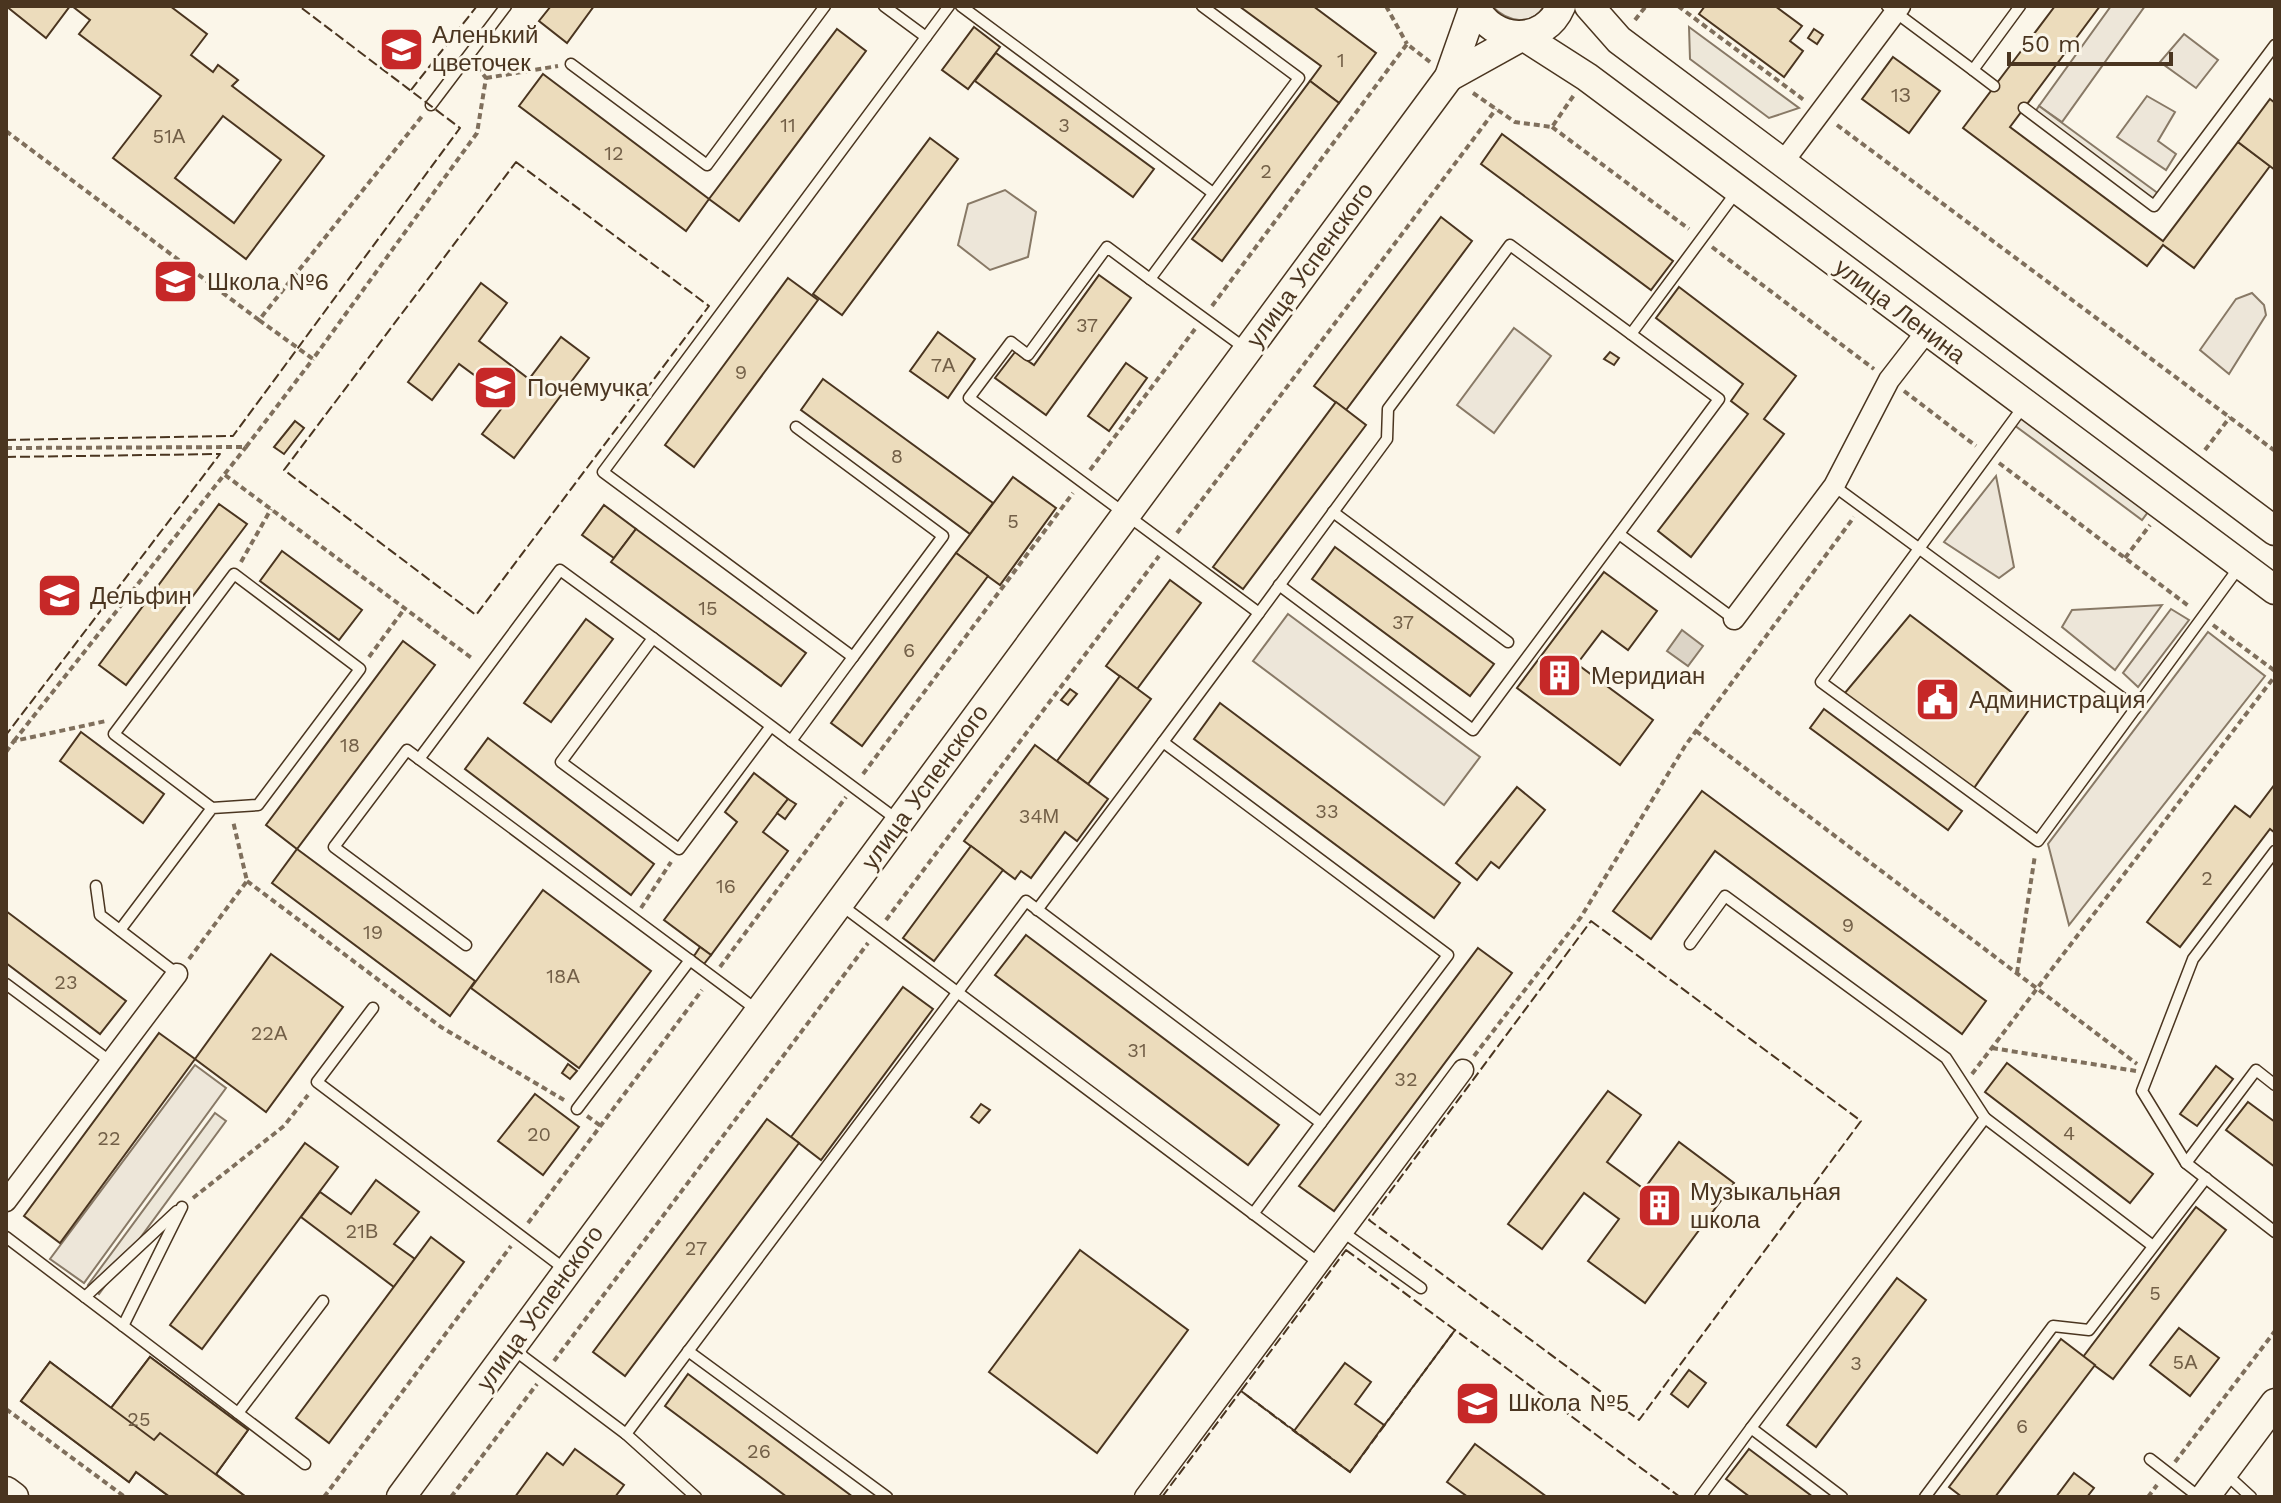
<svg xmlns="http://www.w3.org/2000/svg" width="2281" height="1503" viewBox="0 0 2281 1503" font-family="'Work Sans',sans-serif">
<rect width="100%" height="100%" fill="#fbf6e9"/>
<g fill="#ede6d9" stroke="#887966" stroke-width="2">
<path d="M1492 6H1544C1532 27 1507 22 1492 6Z"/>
<path d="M2111 6H2145L2062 122 2039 106Z"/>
<path d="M2184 34 2218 60 2196 88 2160 62Z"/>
<path d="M2147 96 2175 112 2158 141 2176 154 2166 170 2117 137Z"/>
<path d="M1005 190 1036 212 1028 257 990 270 958 245 968 204Z"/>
<path d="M2252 293 2264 305 2266 315 2229 374 2200 350 2236 299Z"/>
<path d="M1514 328 1551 356 1494 433 1457 405Z"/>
<path d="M1996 476 2014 567 1999 578 1944 542Z"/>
<path d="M2162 605 2115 670 2062 627 2072 610Z"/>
<path d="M2171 609 2189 620 2138 687 2123 673Z"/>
<path d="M1288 614 1480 757 1444 805 1253 661Z"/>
<path d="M2208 632 2265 676 2069 925 2048 844Z"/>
<path d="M195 1065 226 1088 84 1283 50 1259Z"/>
</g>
<g fill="#ede7d9" stroke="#887966" stroke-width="2">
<path d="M1689 27 1799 108 1769 118 1690 59Z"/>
<path d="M2039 106 2159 194 2152 200 2035 112Z"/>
<path d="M2026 409 2154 504 2142 520 2014 425Z"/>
<path d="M215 1113 226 1121 99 1294 88 1285Z"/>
</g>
<path fill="#dcd4c6" stroke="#887966" stroke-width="2" d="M1682 630 1703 646 1688 666 1667 651Z"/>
<g fill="#ecdcbc" stroke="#4a3520" stroke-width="2" fill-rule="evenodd">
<path d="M6 6H70L46 38Z"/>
<path d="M72 6H170L207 34 191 55 213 72 218 65 238 80 232 86 324 156 246 259 113 158 161 96 79 34 90 20ZM223 116 281 160 234 223 175 178Z"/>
<path d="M551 6H594L567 43 539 21Z"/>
<path d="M1239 6H1313L1376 53 1339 103 1310 81 1321 66Z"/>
<path d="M1705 6H1775L1802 26 1790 41 1803 51 1784 77 1699 14Z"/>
<path d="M2055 6H2100L2010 127 2163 241 2238 142 2270 166 2194 268 2163 245 2147 266 1963 128Z"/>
<path d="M974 27 1000 47 968 89 942 70Z"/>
<path d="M837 29 866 51 739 221 709 199Z"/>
<path d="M1814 29 1823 35 1817 44 1808 38Z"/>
<path d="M996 53 1154 169 1133 197 975 81Z"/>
<path d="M1893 57 1940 91 1909 133 1862 99Z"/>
<path d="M543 74 709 199 686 231 519 106Z"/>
<path d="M1310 81 1339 103 1222 261 1192 239Z"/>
<path d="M2270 99 2275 103V170L2238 142Z"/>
<path d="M1502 134 1673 261 1651 290 1481 164Z"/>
<path d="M930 138 958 159 842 315 813 294Z"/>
<path d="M1441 217 1472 241 1346 410 1314 386Z"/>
<path d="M1099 275 1131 298 1046 415 995 378 1015 352 1034 365Z"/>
<path d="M788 278 818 300 694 467 665 445Z"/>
<path d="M481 283 507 303 479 341 529 379 561 337 589 358 514 458 482 434 508 400 459 364 432 400 408 382Z"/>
<path d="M1679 287 1796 376 1764 419 1784 434 1691 557 1658 531 1748 414 1731 401 1743 384 1656 318Z"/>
<path d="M938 332 975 359 948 398 910 371Z"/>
<path d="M1610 352 1619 358 1614 365 1604 359Z"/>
<path d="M1126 363 1147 378 1109 431 1088 416Z"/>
<path d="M823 379 993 503 970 534 801 410Z"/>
<path d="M1336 402 1366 425 1243 589 1213 567Z"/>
<path d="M295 421 304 428 284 454 274 447Z"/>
<path d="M1013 477 1056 508 1000 585 956 553Z"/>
<path d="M219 504 247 524 126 685 99 665Z"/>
<path d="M604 505 636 529 614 558 582 535Z"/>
<path d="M636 529 806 653 781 686 611 562Z"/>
<path d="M1335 547 1494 664 1470 696 1312 579Z"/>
<path d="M282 551 362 610 339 640 260 581Z"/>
<path d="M956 553 988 576 862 746 831 723Z"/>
<path d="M1604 572 1657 611 1628 650 1602 631 1577 664 1653 720 1620 765 1517 688Z"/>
<path d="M1170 580 1201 603 1137 689 1106 666Z"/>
<path d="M1910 615 2031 707 1974 788 1844 694Z"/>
<path d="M586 619 613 639 551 722 524 703Z"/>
<path d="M403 641 435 665 297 849 266 825Z"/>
<path d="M1120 676 1151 699 1088 784 1057 761Z"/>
<path d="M1070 689 1077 694 1068 705 1061 700Z"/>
<path d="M1220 703 1460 883 1434 918 1194 739Z"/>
<path d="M1824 709 1962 811 1948 830 1810 728Z"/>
<path d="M81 732 164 794 143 823 60 761Z"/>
<path d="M488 738 654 864 631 895 465 769Z"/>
<path d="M1035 745 1108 799 1077 841 1065 832 1031 878 1021 871 1015 879 964 841Z"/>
<path d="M754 773 788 799 763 832 788 851 711 955 664 920 737 822 725 812Z"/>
<path d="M2275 784V833L2270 829 2180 947 2147 922 2235 806 2250 817Z"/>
<path d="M1517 787 1545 810 1499 868 1491 862 1477 880 1456 863Z"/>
<path d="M1702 791 1986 1001 1962 1034 1715 851 1651 939 1613 911Z"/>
<path d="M788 799 796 804 785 819 777 813Z"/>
<path d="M971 846 1003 870 934 961 903 938Z"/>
<path d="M297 849 475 981 450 1016 272 883Z"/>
<path d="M543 890 651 971 579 1068 471 988Z"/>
<path d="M6 911 126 1001 100 1034 6 963Z"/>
<path d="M1026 935 1279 1125 1248 1165 995 975Z"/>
<path d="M700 947 711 955 704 964 694 956Z"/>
<path d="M1478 948 1512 973 1334 1211 1299 1186Z"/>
<path d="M271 954 343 1007 266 1112 195 1059Z"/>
<path d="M903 987 933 1009 821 1160 791 1137Z"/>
<path d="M159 1033 195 1059 60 1243 24 1216Z"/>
<path d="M2007 1063 2153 1174 2130 1203 1985 1092Z"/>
<path d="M568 1064 577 1071 570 1079 562 1073Z"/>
<path d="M2216 1066 2233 1079 2197 1126 2180 1114Z"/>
<path d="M1608 1091 1641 1115 1607 1162 1644 1189 1679 1142 1734 1183 1645 1303 1588 1261 1619 1219 1584 1193 1542 1249 1508 1224Z"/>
<path d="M535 1094 579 1127 543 1175 498 1141Z"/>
<path d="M2248 1102 2275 1122V1167L2226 1130Z"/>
<path d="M981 1104 990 1110 979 1123 971 1117Z"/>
<path d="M767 1119 799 1143 625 1376 593 1352Z"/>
<path d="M305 1143 338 1167 202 1349 170 1325Z"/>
<path d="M376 1180 419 1212 394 1244 415 1259 394 1287 301 1217 320 1192 351 1214Z"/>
<path d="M2196 1207 2226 1230 2113 1379 2083 1357Z"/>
<path d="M431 1237 464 1262 329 1443 296 1418Z"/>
<path d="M1080 1250 1188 1330 1097 1453 989 1372Z"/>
<path d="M1897 1278 1926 1300 1816 1447 1787 1425Z"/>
<path d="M2179 1328 2219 1358 2190 1396 2150 1365Z"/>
<path d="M2061 1339 2095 1365 1995 1497H1962L1949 1487Z"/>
<path d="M150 1357 248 1430 216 1474 160 1433 154 1440 111 1408Z"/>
<path d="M150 1357 248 1430 216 1474 246 1497H170L136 1472 129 1482 21 1401 50 1362 111 1408Z"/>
<path d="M50 1362 154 1440 160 1433 246 1497H170L136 1472 129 1482 21 1401Z"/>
<path d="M1345 1363 1371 1382 1355 1404 1384 1425 1350 1472 1294 1431Z"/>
<path d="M1689 1370 1706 1383 1688 1407 1671 1394Z"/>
<path d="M688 1374 853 1497H787L665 1406Z"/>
<path d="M1475 1444 1547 1497H1468L1447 1482Z"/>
<path d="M575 1449 624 1485 615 1497H515L547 1453 563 1465Z"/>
<path d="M1749 1449 1813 1497H1750L1726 1479Z"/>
<path d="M2074 1473 2094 1488 2087 1497H2056Z"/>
</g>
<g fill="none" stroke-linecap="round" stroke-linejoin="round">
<defs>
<g id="lane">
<path d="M884 6 926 37"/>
<path d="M961 6 1213 193"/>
<path d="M1202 6 1299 78 1150 279 1246 349"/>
<path d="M1887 6 1973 70 2020 6"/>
<path d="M571 64 707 165 825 6"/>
<path d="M1973 70 1994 86"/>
<path d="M431 105 506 6"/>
<path d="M2024 108 2154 206 2275 45"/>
<path d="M1150 279 1107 247 1028 355 1011 342 969 398 1259 613 1163 742"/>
<path d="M2023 407 1821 682 2038 841 2240 566"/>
<path d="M796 427 943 536 853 657"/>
<path d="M1834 486 2136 708"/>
<path d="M1333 512 1508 642"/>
<path d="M1619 534 1734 619"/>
<path d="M1279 585 1473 730 1719 399 1631 334"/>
<path d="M1259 613 1387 439 1388 409 1510 245 1631 334 1737 191"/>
<path d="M771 726 653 638 561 762 679 849 771 726 791 741"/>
<path d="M419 759 560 570 653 638"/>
<path d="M899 821 791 741 853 657 603 472 949 6"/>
<path d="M2275 851 2193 959 2142 1091 2186 1163 2275 1232"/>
<path d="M96 886 100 915 177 974"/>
<path d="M841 905 1319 1263"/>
<path d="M1037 910 1163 742 1448 955 1321 1123"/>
<path d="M120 930 212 808 258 805 360 669 234 574 114 734 212 808"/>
<path d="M1690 944 1725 896 1946 1058 1985 1118 1751 1428"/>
<path d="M466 945 334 847 407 750 757 1010"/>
<path d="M6 984 111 1062"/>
<path d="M373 1008 317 1082 566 1270"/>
<path d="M577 1109 690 960"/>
<path d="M1985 1118 2153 1246"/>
<path d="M2186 1163 2256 1070 2275 1085"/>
<path d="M1343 1232 1421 1288"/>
<path d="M6 1237 305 1464"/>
<path d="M85 1297 177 1211"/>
<path d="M123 1326 182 1207"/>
<path d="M513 1349 626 1434 1026 901 1321 1123 1253 1214"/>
<path d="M688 1351 887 1497"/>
<path d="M238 1413 323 1301"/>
<path d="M626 1434 696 1497"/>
<path d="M2150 1459 2199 1497"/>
<path d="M2226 1474 2251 1497"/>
<path d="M1700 1497 1751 1428 1842 1497"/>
<path d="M1925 1497 2053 1326 2089 1330 2206 1178"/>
</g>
<g id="street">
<path d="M1783 162 1900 6"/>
<path d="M1734 619 1834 486 1889 380 1927 331"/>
<path d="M6 1201 177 974"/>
<path d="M1145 1497 1463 1070"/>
</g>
<g id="secondary">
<path d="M1475 6C1492 43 1544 46 1561 6"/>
<path d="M1589 6 1619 40 2275 531"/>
<path d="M1523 36 1587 77 2275 590"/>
<path d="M1449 77 1523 36"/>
<path d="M6 1491 14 1497"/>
<path d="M401 1497 1449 77 1474 6"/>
<path d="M2205 1497 2275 1403"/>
</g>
</defs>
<use href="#lane" stroke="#4a3520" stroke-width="13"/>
<use href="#street" stroke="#4a3520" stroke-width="23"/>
<use href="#secondary" stroke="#4a3520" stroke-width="31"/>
<g stroke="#7f6f5c" stroke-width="4" stroke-dasharray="6 4" stroke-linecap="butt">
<path d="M1386 6 1407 44"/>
<path d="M1678 6 1804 100"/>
<path d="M1635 20 1646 6"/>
<path d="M486 78 558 66"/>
<path d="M1473 93 1515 122 1552 127 1574 95"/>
<path d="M1837 125 2275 451"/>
<path d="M1552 127 1689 229"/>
<path d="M6 131 259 320 423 115"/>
<path d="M1712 247 1874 369"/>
<path d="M1212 306 1407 44 1430 62"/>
<path d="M259 320 313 359 477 133 486 78 478 68"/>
<path d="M1904 391 1976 446"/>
<path d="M6 448 246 447 313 359"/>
<path d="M2205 450 2230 417"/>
<path d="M1999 463 2190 607"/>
<path d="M1090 470 1195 329"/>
<path d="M225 475 473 659"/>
<path d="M1177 533 1496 109"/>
<path d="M2125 558 2150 525"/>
<path d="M241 562 271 509"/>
<path d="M2213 625 2275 671"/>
<path d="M369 657 405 608"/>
<path d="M1696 731 2137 1064"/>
<path d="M14 741 246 447"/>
<path d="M6 752 14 741 106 721"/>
<path d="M863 774 1073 493"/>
<path d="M247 881 441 1027 564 1100"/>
<path d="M641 908 671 862"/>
<path d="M886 920 1159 556"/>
<path d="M189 959 247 881 233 821"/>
<path d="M720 967 846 797"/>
<path d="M2017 973 2035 855"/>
<path d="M1992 1048 2136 1071"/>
<path d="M1474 1056 1581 917 1685 746 1854 517"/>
<path d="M1972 1074 2275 676"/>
<path d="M587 1116 601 1126"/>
<path d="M193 1198 284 1126 308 1095"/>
<path d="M528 1223 702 990"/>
<path d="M554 1361 868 943"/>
<path d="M6 1409 125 1497"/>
<path d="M2175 1462 2275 1331"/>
<path d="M324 1497 511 1246"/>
<path d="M451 1497 537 1384"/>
<path d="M2148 1497 2157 1485"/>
</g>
<use href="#lane" stroke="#fbf6e9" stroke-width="10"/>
<use href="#street" stroke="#fbf6e9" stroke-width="20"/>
<use href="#secondary" stroke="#fbf6e9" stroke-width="28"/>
<g stroke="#4a3520" stroke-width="2" stroke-dasharray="10 4" stroke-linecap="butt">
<path d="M411 90 477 6"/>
<path d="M516 162 709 306 476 615 284 470Z"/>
<path d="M6 440 233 436 460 128 299 6"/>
<path d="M6 457 220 454 6 735"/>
<path d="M1591 921 1861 1121 1639 1420 1369 1220Z"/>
<path d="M1346 1250 1455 1330 1350 1472 1241 1391Z"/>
<path d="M1383 1427 1455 1330 1680 1497"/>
<path d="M1162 1497 1241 1391 1298 1434"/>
</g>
</g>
<defs>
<symbol id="school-square" viewBox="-11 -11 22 22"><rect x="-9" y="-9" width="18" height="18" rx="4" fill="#c62828" stroke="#fbf6e9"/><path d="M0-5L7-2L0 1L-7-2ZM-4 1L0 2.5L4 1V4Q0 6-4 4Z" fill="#fff"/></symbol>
<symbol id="building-square" viewBox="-11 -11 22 22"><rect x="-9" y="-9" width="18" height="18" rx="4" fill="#c62828" stroke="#fbf6e9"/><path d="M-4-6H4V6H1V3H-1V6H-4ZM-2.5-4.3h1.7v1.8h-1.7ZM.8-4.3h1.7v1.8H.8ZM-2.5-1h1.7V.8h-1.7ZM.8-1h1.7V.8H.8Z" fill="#fff"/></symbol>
<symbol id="civic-square" viewBox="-11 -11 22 22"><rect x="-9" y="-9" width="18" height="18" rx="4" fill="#c62828" stroke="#fbf6e9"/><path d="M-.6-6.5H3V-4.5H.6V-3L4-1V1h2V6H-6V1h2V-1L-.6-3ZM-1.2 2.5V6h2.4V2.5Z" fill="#fff"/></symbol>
</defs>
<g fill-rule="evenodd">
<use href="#school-square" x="376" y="24" width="51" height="51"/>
<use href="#school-square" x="150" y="256" width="51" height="51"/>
<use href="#school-square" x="470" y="362" width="51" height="51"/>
<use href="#school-square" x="34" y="570" width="51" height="51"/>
<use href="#building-square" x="1534" y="650" width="51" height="51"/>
<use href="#civic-square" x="1912" y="674" width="51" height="51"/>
<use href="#building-square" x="1634" y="1180" width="51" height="51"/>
<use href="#school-square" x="1452" y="1378" width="51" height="51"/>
</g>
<g text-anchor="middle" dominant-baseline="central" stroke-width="6" stroke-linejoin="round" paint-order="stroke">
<g font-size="20" fill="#725f47">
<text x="1341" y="60">1</text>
<text x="1901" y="95">1З</text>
<text x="788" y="125">11</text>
<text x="1064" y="125">3</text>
<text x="169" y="136">51А</text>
<text x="614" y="153">12</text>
<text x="1266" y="171">2</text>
<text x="1087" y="325">37</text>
<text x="943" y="365">7А</text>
<text x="741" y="372">9</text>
<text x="897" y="456">8</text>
<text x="1013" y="521">5</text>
<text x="708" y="608">15</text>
<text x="1403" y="622">37</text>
<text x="909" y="650">6</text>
<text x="350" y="745">18</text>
<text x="1327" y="811">33</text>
<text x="1039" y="816">34М</text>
<text x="2207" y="878">2</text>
<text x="726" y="886">16</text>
<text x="1848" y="925">9</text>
<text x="373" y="932">19</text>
<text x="563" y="976">18А</text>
<text x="66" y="982">23</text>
<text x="269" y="1033">22А</text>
<text x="1137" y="1050">31</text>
<text x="1406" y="1079">32</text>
<text x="2069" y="1133">4</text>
<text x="539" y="1134">20</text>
<text x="109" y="1138">22</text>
<text x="362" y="1231">21В</text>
<text x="696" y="1248">27</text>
<text x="2155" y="1293">5</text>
<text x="2185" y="1362">5А</text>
<text x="1856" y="1363">3</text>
<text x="139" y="1419">25</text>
<text x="2022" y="1426">6</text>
<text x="759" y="1451">26</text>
</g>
<g font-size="24" fill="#4a3520" stroke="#fbf6e9" text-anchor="start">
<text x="432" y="35">Аленький<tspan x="432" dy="28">цветочек</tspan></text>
<text x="207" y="282">Школа №6</text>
<text x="527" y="388">Почемучка</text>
<text x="90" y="596">Дельфин</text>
<text x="1591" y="676">Меридиан</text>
<text x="1969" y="700">Администрация</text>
<text x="1690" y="1192">Музыкальная<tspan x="1690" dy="28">школа</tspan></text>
<text x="1508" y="1403">Школа №5</text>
</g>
<g font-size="24" fill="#4a3520" stroke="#fbf6e9">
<text transform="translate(1310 265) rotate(-54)">улица Успенского</text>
<text transform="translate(1900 311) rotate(37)">улица Ленина</text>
<text transform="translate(925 787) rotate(-54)">улица Успенского</text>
<text transform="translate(540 1308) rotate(-54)">улица Успенского</text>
</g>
</g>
<rect width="2281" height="1503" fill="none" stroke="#4a3520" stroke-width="16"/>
<path d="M2009 52v12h162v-12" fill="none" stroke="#4a3520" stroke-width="4"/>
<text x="2021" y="52" font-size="24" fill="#4a3520" stroke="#fbf6e9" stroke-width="6" paint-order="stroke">50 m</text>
</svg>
